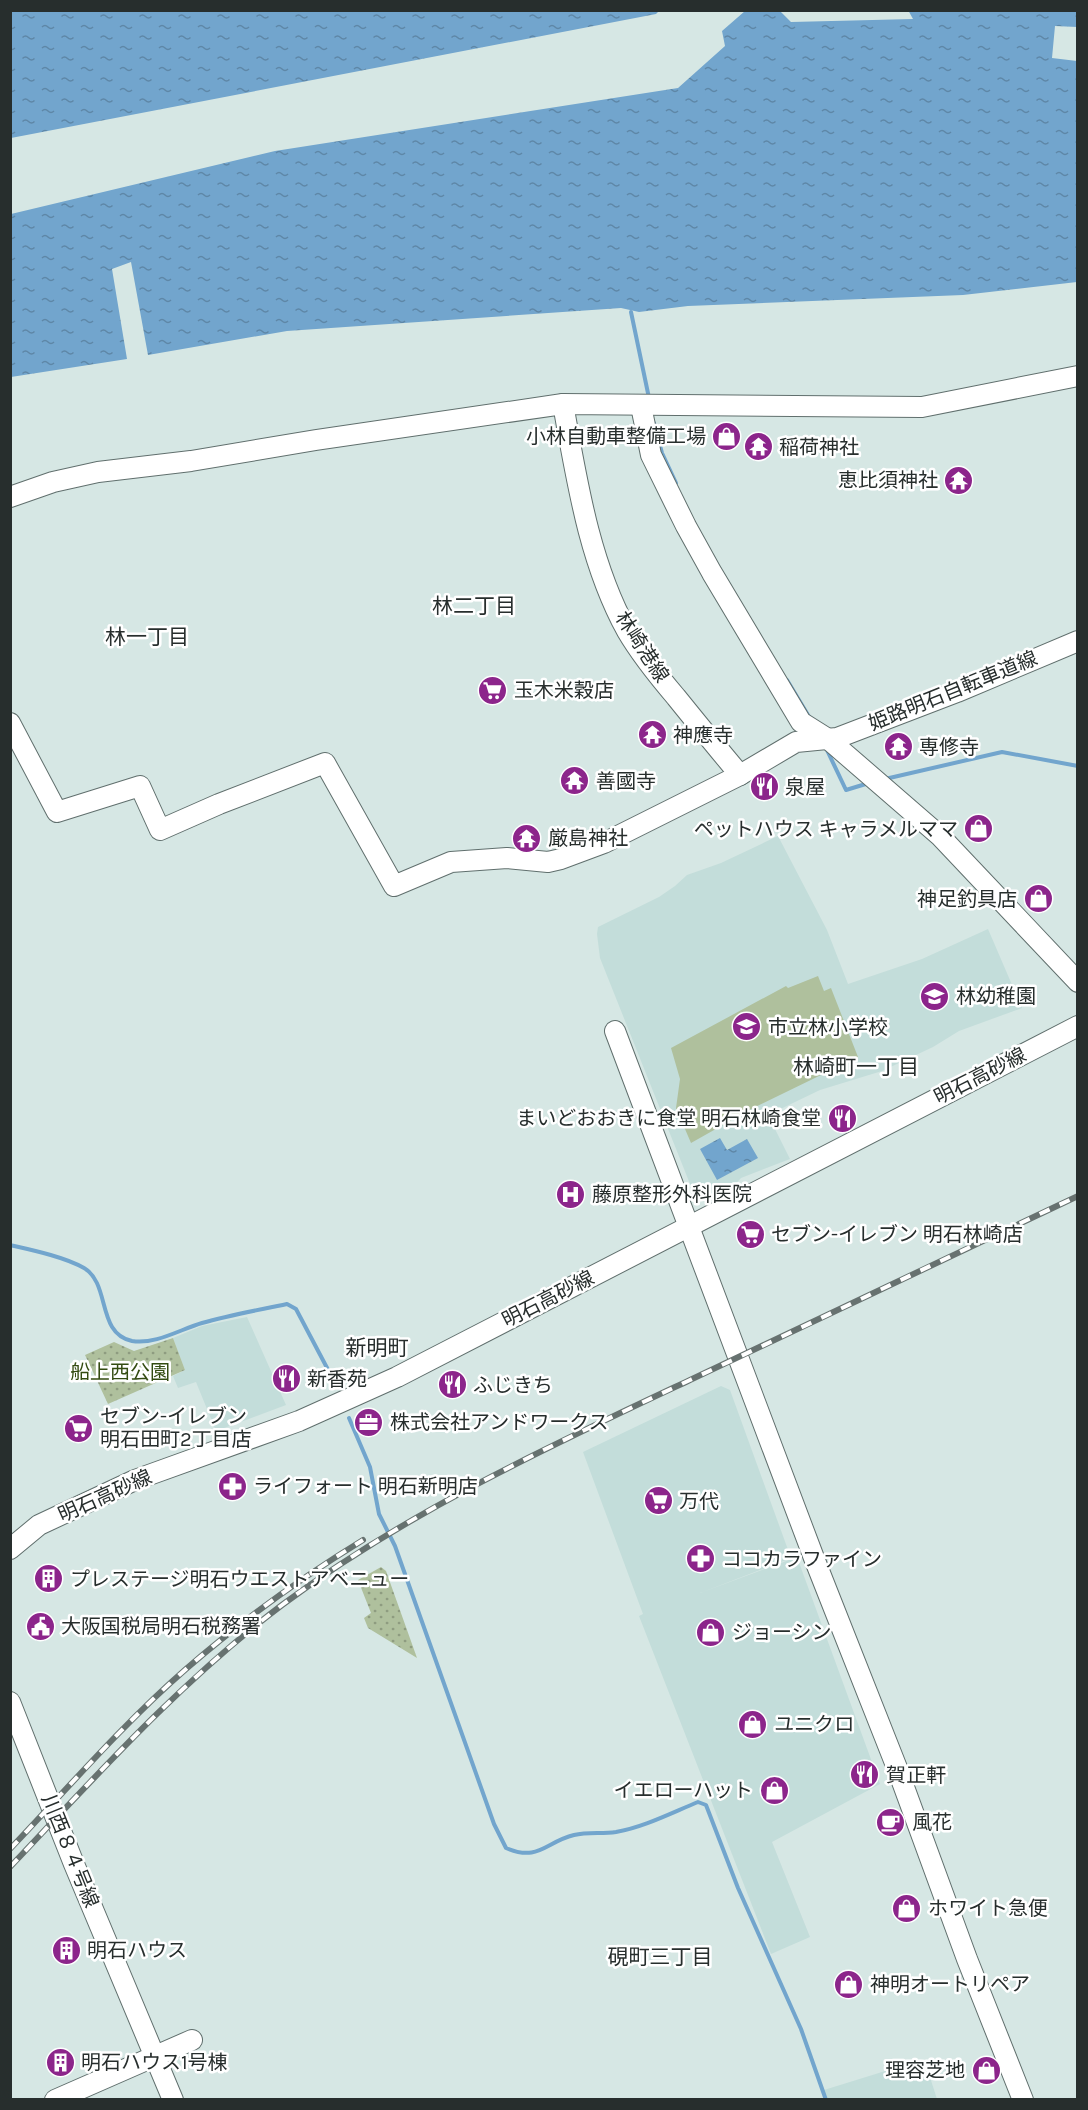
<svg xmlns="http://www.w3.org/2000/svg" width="1088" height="2110" viewBox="0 0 1088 2110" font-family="Karla,'Noto Sans JP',sans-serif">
<defs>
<pattern id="park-dots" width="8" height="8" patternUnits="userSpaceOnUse" patternTransform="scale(1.5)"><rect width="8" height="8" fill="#afc09d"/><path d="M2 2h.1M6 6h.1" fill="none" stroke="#8e9c80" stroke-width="1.8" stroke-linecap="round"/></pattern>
<pattern id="water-ripples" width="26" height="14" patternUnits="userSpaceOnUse" patternTransform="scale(1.5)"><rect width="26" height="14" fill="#72a5cd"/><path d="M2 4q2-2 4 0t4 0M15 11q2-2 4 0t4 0" fill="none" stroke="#5e87a7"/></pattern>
</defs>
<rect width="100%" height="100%" fill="#d6e7e4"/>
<g fill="#c3ddda">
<path d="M778 836 827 930 848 984 922 959 988 929 1022 1008 959 1031 933 1047 882 1071 820 1090 768 1115 790 1159 741 1178 731 1189 709 1199 694 1194 600 958 597 934 598 927 659 897 675 886 687 875 721 863Z"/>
<path d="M247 1317 286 1405 216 1431 196 1382 178 1388 173 1376 185 1370 173 1338 202 1326Z"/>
<path d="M721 1386 730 1390 791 1558 700 1593 797 1557 880 1784 772 1842 810 1937 771 1954 639 1616 643 1614 583 1452Z"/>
<path d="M924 2059 937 2099H828L824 2090Z"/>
</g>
<path fill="#afc09d" d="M818 976 824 991 831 988 858 1057 753 1108 691 1143 676 1108 680 1079 671 1048 786 986 788 988Z"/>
<g fill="url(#park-dots)">
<path d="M173 1338 185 1370 108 1404 85 1355 114 1342 134 1351Z"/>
<path d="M381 1567 386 1571 417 1658 368 1628 364 1618 371 1613 358 1580Z"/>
</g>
<g fill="url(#water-ripples)">
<path d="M11 10H659V11L656 14 11 138Z"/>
<path d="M908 10 1077 11V27L1055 26 1052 58 1077 61V282L963 295 688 306 639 312 621 308 287 331 148 355 131 262 112 269 127 359 11 377V214L275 151 678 88 725 46 722 31 745 11H780L791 22 913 19Z"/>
<path d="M720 1138 727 1150 747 1139 758 1158 717 1180 700 1149Z"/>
</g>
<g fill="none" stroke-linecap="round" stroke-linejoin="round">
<g stroke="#72a5cd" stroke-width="4">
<path d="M631 312 649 398"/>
<path d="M654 423 662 453 676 483"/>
<path d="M787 680 811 720"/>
<path d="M826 748 846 790 869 783"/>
<path d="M885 779 1002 752 1078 766"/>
<path d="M10 1245C32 1250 65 1257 84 1268 111 1284 96 1333 132 1341 155 1345 181 1329 202 1323 230 1315 259 1310 287 1304L296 1309 335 1383"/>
<path d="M349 1418 370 1467 379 1514 395 1546 494 1824 506 1848C539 1862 545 1842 574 1835 588 1832 602 1834 616 1832 644 1827 671 1813 698 1802L706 1805 738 1888 801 2029 826 2100"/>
</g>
<defs>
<g id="secondary">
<path d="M563 404C577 481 589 562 627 631 641 655 659 677 676 697 697 723 718 749 740 775"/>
<path d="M641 406 651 455 686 526 712 573 801 722 828 739 940 836 1078 982"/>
<path d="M10 497 53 482 98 472 191 461 316 440 563 404 922 407 1078 376"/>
<path d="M10 723 57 812 140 786 160 830 219 804 325 763 394 886 451 862 507 858 548 862 561 859 604 843 740 775 796 742 837 738 957 692 1078 641"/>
<path d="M615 1031 814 1558 897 1768 967 1959 1023 2100"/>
<path d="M10 1549 39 1525 135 1480 299 1421 397 1377 1078 1026"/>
<path d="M10 1702 74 1864 173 2100"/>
<path d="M55 2100 192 2040"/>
</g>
</defs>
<use href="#secondary" stroke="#606f6d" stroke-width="22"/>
<use href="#secondary" stroke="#fff" stroke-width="20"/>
<defs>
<g id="rail">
<path d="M10 1849C68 1788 123 1724 186 1669 241 1621 301 1578 363 1540"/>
<path d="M10 1867C96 1776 181 1681 282 1605 407 1512 550 1446 690 1380 820 1319 948 1257 1078 1196"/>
</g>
</defs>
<use href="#rail" stroke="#677270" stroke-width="6"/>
<use href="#rail" stroke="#fff" stroke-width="4" stroke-dasharray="11" stroke-linecap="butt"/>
</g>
<defs>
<symbol id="shop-disc" viewBox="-11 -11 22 22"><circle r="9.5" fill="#8c258b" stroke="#fff"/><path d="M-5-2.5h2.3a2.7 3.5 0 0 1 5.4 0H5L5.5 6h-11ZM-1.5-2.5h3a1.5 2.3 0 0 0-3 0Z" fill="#fff"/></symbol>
<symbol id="temple-disc" viewBox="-11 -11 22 22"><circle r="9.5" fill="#8c258b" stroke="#fff"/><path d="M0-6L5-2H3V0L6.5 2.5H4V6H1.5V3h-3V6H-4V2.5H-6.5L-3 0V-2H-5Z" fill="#fff"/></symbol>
<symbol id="supermarket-disc" viewBox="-11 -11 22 22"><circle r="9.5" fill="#8c258b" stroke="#fff"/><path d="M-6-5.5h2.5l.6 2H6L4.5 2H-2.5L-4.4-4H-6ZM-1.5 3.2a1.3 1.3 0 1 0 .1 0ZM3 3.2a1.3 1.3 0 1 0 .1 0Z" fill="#fff"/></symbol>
<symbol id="restaurant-disc" viewBox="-11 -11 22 22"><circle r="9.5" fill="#8c258b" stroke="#fff"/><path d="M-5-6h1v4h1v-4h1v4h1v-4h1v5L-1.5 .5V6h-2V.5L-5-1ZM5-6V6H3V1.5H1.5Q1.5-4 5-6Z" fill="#fff"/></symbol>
<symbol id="school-disc" viewBox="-11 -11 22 22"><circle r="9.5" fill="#8c258b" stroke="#fff"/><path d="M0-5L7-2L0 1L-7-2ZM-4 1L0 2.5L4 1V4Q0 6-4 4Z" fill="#fff"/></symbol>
<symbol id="hospital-disc" viewBox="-11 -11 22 22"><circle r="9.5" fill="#8c258b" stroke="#fff"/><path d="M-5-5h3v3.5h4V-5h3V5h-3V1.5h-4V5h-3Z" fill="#fff"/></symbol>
<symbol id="office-disc" viewBox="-11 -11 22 22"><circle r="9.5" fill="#8c258b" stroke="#fff"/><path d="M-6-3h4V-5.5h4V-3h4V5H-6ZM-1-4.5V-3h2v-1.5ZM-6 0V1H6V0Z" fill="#fff"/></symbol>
<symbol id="pharmacy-disc" viewBox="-11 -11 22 22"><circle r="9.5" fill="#8c258b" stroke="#fff"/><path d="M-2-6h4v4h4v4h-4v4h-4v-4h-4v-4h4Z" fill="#fff"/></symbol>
<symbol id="building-disc" viewBox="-11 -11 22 22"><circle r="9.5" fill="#8c258b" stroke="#fff"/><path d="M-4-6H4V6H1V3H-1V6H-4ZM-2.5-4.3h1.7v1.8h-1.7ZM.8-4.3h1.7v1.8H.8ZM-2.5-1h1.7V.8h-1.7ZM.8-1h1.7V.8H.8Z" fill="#fff"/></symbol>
<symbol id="civic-disc" viewBox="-11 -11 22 22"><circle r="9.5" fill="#8c258b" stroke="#fff"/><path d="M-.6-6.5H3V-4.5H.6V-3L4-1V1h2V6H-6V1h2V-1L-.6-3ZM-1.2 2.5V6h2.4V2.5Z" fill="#fff"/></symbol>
<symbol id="cafe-disc" viewBox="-11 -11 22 22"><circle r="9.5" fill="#8c258b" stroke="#fff"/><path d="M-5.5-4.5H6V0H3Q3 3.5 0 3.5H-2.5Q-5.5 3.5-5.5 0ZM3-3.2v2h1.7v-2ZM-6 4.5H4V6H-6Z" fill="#fff"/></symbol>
</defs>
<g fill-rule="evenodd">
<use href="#shop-disc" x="710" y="420" width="33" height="33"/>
<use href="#temple-disc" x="742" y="430" width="33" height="33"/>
<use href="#temple-disc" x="942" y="464" width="33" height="33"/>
<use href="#supermarket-disc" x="476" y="674" width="33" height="33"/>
<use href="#temple-disc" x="636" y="718" width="33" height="33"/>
<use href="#temple-disc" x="882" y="730" width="33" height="33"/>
<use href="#temple-disc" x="558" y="764" width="33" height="33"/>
<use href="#restaurant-disc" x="748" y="770" width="33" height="33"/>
<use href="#shop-disc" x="962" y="812" width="33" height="33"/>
<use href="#temple-disc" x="510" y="822" width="33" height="33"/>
<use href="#shop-disc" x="1022" y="882" width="33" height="33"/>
<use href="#school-disc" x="918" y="980" width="33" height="33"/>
<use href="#school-disc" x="730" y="1010" width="33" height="33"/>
<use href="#restaurant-disc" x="826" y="1102" width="33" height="33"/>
<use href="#hospital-disc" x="554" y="1178" width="33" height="33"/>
<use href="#supermarket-disc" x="734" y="1218" width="33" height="33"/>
<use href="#restaurant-disc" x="270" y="1362" width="33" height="33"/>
<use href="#restaurant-disc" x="436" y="1368" width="33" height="33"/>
<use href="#office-disc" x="352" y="1406" width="33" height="33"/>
<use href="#supermarket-disc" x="62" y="1412" width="33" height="33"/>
<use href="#pharmacy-disc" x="216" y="1470" width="33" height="33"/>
<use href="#supermarket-disc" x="642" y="1484" width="33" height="33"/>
<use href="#pharmacy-disc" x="684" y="1542" width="33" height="33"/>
<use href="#building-disc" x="32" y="1562" width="33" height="33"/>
<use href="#civic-disc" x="24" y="1610" width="33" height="33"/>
<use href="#shop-disc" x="694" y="1616" width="33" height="33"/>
<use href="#shop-disc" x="736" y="1708" width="33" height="33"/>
<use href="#restaurant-disc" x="848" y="1758" width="33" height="33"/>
<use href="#shop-disc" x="758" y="1774" width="33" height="33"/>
<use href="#cafe-disc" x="874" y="1806" width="33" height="33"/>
<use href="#shop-disc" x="890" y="1892" width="33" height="33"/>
<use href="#building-disc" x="50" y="1934" width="33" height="33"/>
<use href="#shop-disc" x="832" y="1968" width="33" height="33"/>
<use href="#building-disc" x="44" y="2046" width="33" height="33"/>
<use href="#shop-disc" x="970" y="2054" width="33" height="33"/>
</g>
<g text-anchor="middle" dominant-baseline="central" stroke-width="5" stroke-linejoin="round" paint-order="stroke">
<g font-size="20" fill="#272e2d" stroke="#fff" text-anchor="start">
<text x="706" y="436" text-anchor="end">小林自動車整備工場</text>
<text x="779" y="447">稲荷神社</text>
<text x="938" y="480" text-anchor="end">恵比須神社</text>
<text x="514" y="690">玉木米穀店</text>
<text x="673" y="735">神應寺</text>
<text x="919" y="747">専修寺</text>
<text x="596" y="781">善國寺</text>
<text x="785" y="787">泉屋</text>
<text x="958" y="829" text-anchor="end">ペットハウス キャラメルママ</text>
<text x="548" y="838">厳島神社</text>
<text x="1017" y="899" text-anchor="end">神足釣具店</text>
<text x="956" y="996">林幼稚園</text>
<text x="768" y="1027">市立林小学校</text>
<text x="821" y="1118" text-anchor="end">まいどおおきに食堂 明石林崎食堂</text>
<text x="592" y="1194">藤原整形外科医院</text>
<text x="771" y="1234">セブン-イレブン 明石林崎店</text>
<text x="307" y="1379">新香苑</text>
<text x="473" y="1385">ふじきち</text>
<text x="100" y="1416">セブン-イレブン<tspan x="100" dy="23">明石田町2丁目店</tspan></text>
<text x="390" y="1422">株式会社アンドワークス</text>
<text x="253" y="1486">ライフォート 明石新明店</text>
<text x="679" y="1501">万代</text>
<text x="722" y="1559">ココカラファイン</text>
<text x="70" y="1579">プレステージ明石ウエストアベニュー</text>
<text x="61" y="1626">大阪国税局明石税務署</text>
<text x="732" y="1632">ジョーシン</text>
<text x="774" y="1724">ユニクロ</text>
<text x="886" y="1775">賀正軒</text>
<text x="753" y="1790" text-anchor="end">イエローハット</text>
<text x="912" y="1822">風花</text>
<text x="928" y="1908">ホワイト急便</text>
<text x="87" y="1950">明石ハウス</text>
<text x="870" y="1984">神明オートリペア</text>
<text x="81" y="2062">明石ハウス1号棟</text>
<text x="965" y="2070" text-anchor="end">理容芝地</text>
</g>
<g font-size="20" fill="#272e2d" stroke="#fff">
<text transform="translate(642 647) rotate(57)">林崎港線</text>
<text transform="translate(953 691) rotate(-22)">姫路明石自転車道線</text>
<text transform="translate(980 1076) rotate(-27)">明石高砂線</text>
<text transform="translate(548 1299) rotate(-27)">明石高砂線</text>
<text transform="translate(105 1496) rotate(-24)">明石高砂線</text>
<text transform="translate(70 1851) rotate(68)">川西８４号線</text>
</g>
<g font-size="20" fill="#334b11" stroke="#fff">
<text x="120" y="1372">船上西公園</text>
</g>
<g font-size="21" fill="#272e2d" stroke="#fff">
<text x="474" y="606">林二丁目</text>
<text x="147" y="637">林一丁目</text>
<text x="856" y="1067">林崎町一丁目</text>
<text x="377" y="1348">新明町</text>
<text x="660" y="1957">硯町三丁目</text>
</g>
</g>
<rect width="1088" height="2110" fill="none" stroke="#272e2d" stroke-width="24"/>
</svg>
